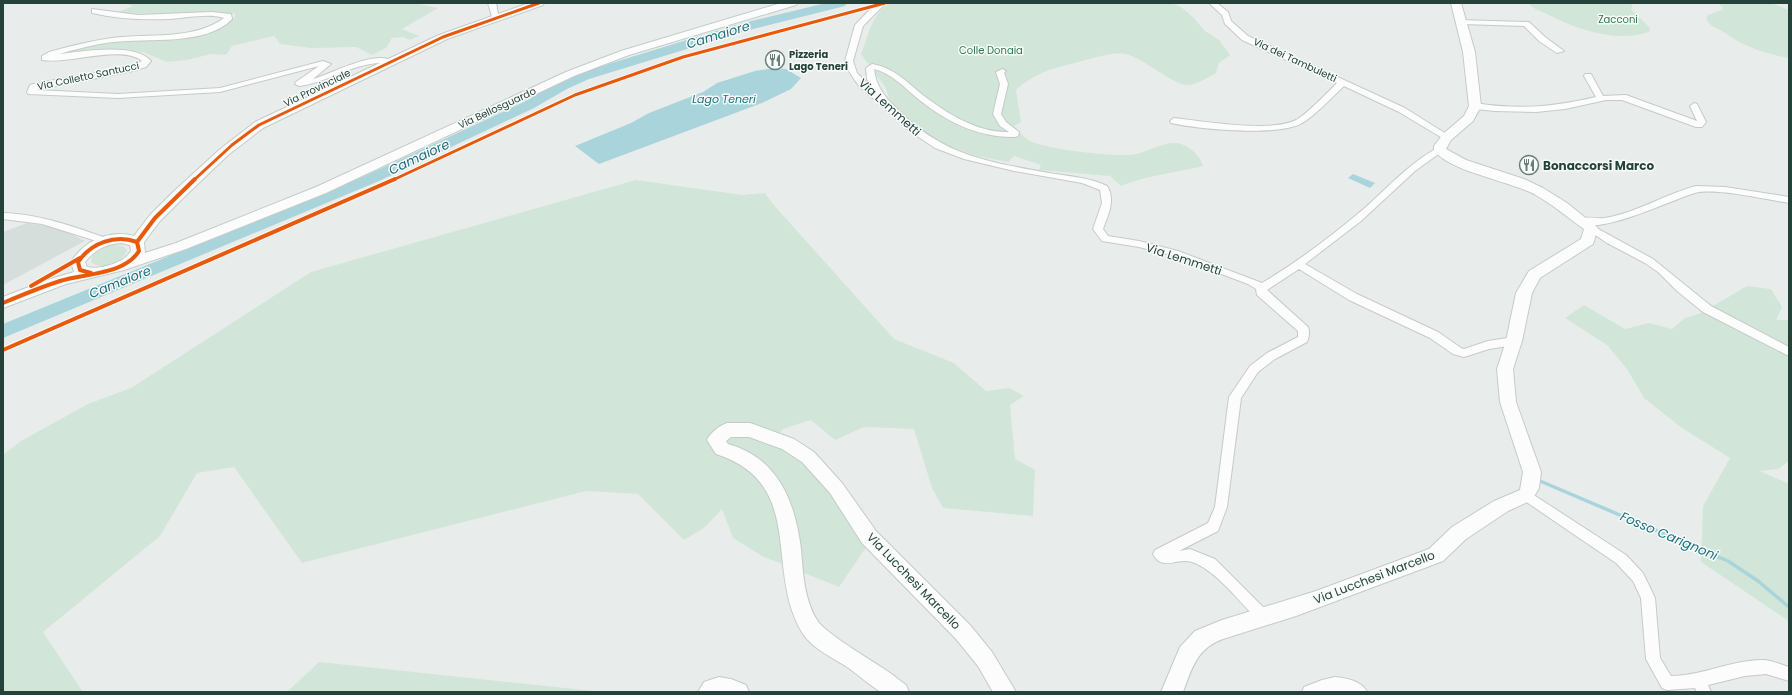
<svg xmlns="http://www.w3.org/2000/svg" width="1792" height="695" viewBox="0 0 1792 695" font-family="Poppins,sans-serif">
<rect width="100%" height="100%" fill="#e8edeb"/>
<path fill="#d6dedb" d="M27 223 59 228 85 241 3 285V232Z"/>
<g fill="#d1e6d8">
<path d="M123 3H413L438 8 402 29 419 36 410 40 403 37 392 38 386 48 372 55 356 47 311 48 280 44 274 36 232 46 226 55 211 54 187 60 167 62 143 52 106 49 56 55C76 49 96 44 117 42 156 38 203 44 235 17V14L212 11 169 14 116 13 133 6Z"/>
<path d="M894 3H1171L1181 7 1193 17 1205 31 1219 40 1230 55 1219 63 1216 73C1207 78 1198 84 1188 85 1174 86 1142 57 1125 54 1110 52 1096 58 1082 61 1056 68 1037 71 1016 90L1021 122 1014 126C1019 131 1024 138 1030 141 1045 149 1118 158 1136 154 1149 151 1163 142 1177 143 1189 145 1200 155 1203 166 1176 173 1147 175 1121 186L1110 176 1039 170 1041 165 1014 156 1008 162 977 156 940 143 920 130 891 105 886 88 861 54C869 35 872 9 894 3Z"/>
<path d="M1528 3H1633L1631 9 1650 28 1649 32C1617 43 1578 30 1549 15 1541 11 1534 10 1528 3Z"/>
<path d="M1717 3H1771L1789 10V58C1766 54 1744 47 1725 33 1718 28 1709 27 1706 18L1708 15 1722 10 1723 7Z"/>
<path d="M636 180 742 195 765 193 772 203 894 339 954 363 986 391 1009 388 1024 396 1010 405 1015 459 1035 470 1033 516 943 508 932 488 914 429 864 427 835 440 811 420 783 429 770 445 807 458 867 546 839 587 762 556 733 538 722 509 704 528 684 540 638 494 586 491 302 563 234 467 197 473 160 536 43 632 83 692H3V455L21 441 88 404 131 388 311 272Z"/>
<path d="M113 245 123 246 127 250C124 262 100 272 91 262 91 251 104 247 113 245Z"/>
<path d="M1747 286 1771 289 1782 307 1776 320H1789V461L1778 469 1760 471 1789 484V621L1701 562 1703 506 1730 458 1682 428 1644 398 1627 369 1607 345 1565 318 1584 305 1625 329 1649 323 1672 329 1685 318 1701 313Z"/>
<path d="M319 662 603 692H287Z"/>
</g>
<g fill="#a9d4db">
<path d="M774 68 786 69 801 78 791 89 762 103 599 164 575 146 631 123 649 113 703 92 717 83 755 71Z"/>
<path d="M1353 174 1375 183 1370 188 1348 178Z"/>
</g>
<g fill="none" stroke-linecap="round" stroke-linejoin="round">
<path stroke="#a9d4db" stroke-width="3.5" d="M1540 481 1728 561 1758 581 1789 607"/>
<path fill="#a9d4db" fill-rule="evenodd" d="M826 3H847L845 6 749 30 589 79 567 89 534 108 379 181 3 338V324L367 175 524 102 557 83 579 73 739 24Z"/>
<defs>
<g id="street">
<path d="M488 3H496L499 19 492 17Z"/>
<path d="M876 3H889L882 7 863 26 853 61 857 73 871 87 867 79 866 68 872 64C893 67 908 83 924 96 948 114 978 133 1009 132L1000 126 993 114 1000 84 996 72 1002 69 1006 71 1004 73 1008 84 1001 114 1006 122 1019 132 1018 136 1015 137C978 138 945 121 917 98 904 87 891 73 874 69 876 88 887 99 900 112 945 156 989 162 1049 173 1067 176 1084 177 1100 183L1107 186C1116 200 1108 215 1103 229L1108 236 1139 241 1178 251 1262 283C1299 261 1333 235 1366 207 1389 186 1409 164 1437 148L1440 147 1444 150 1415 171 1361 221 1305 264 1357 294 1438 332 1461 348 1464 349 1488 341 1514 337 1519 341 1514 345 1489 349 1464 357 1453 354 1430 338 1349 300 1299 269 1267 290 1308 327C1310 331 1309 338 1307 342L1275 359 1258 372 1241 398 1227 507 1218 531 1179 551 1190 549 1215 559 1270 614 1272 618 1270 622 1265 624 1260 622C1242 605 1215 569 1192 562 1178 557 1162 572 1153 554L1155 550 1208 523 1215 507 1229 397 1250 366 1267 353 1298 337V331L1257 295 1256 289 1248 284 1171 255 1139 247 1102 241 1093 229 1102 203 1100 190 1082 183 1014 171 964 159 935 148 911 132 858 85 847 68 845 61 855 25Z"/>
<path d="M1209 3H1217L1228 12 1231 21 1248 36 1405 108 1451 137 1450 139H1444L1399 112 1344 86C1332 97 1315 116 1302 123 1280 137 1197 129 1171 123L1170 121 1174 118C1203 121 1271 133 1296 120 1306 115 1328 92 1337 83L1242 40 1225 24 1222 15Z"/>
<path d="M92 9 138 15 212 12 231 14 232 19C207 46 147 38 113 42 95 44 77 49 59 54 82 52 135 42 151 61L146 67 133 71 36 90 118 94 220 88 323 61 331 64 313 79C331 74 378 48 394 62L390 64C361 58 329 83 299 86L295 84 296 82 319 66 220 92 118 98 28 94 27 92 30 85 33 84 129 67 142 61C122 44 66 65 42 60V56L49 52C70 46 91 41 112 38 149 33 192 41 224 18 208 13 187 18 169 19 143 20 118 19 92 13Z"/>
<path d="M1459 20 1529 22 1545 37 1564 51 1557 53 1539 41 1524 26 1462 24H1459Z"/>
<path d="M1585 74H1591L1603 96 1626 95 1697 121 1690 106 1694 103 1697 104 1706 122 1702 127H1696L1622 100H1606L1565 109 1536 112 1495 111 1475 109 1471 106 1475 103C1520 110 1552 107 1596 97L1584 76Z"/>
<path d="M1696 186 1725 187 1789 197V203C1769 200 1713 187 1695 193 1676 198 1592 239 1577 221 1583 215 1596 219 1604 218 1637 213 1665 194 1696 186Z"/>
<path d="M3 213C40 214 74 227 109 239L111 241 106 244 42 224 3 219Z"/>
<path d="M1591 225 1653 259 1711 306 1789 347V356L1703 312 1677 291 1658 272 1645 263 1607 243 1588 230 1586 228 1588 226Z"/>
<path d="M1526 490 1626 555 1643 573 1655 598 1660 658 1671 676C1703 676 1733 659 1765 660 1773 661 1782 665 1789 667V681L1766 674 1745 676 1708 685 1711 692H1697L1695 688 1667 690 1662 688 1646 659 1641 598 1633 581 1616 563 1522 499 1520 495 1522 491Z"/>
<path d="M1335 677C1346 678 1362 681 1367 692H1302L1304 687 1322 680Z"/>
</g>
<g id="secondary">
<path d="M529 3H544L543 5 447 39 263 128 228 155 181 200 160 221 144 242 145 253 176 243 316 187 566 72 621 51 781 3H797L796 5 629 55 574 76 326 193 186 249 124 270 66 284 3 308V297L47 280 74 272 71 262C84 241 109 229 134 236L150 215 171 194 219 150 255 122 439 35ZM121 243 130 245 131 251C124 263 100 270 87 267L85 262C94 250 107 244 121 243Z"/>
<path d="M1451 3H1461L1475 52 1481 106 1473 121 1451 140 1446 149 1466 160 1524 179 1543 188 1567 203 1598 228 1593 244 1540 278 1532 293 1522 341 1513 369 1516 402 1541 472 1539 488 1532 500 1508 511 1466 539 1443 561 1296 616 1223 639C1197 648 1192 668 1183 692H1161L1180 647 1195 631 1222 620 1316 591 1429 549 1452 527 1494 501 1520 490 1523 472 1500 402 1497 369 1506 341 1516 293 1529 271 1581 239 1584 229C1567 217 1552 204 1534 194 1509 181 1448 171 1434 150V146L1443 134 1464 116 1469 106 1463 52Z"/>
<path d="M727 423H750L756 425 794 439 814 452 842 483 876 531 970 625 992 652 1016 692H993L978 666 956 639 862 543 830 493 802 462 782 449 749 437H731L726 441 728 444C778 458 795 501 801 549 803 573 804 599 817 620 827 636 880 664 898 679L906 685 909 692C901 692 888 694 881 692 872 687 856 673 847 667 833 658 812 648 803 634 763 570 808 484 716 454L707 440C711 432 719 426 727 423Z"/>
<path d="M719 677 731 679 746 685 749 692H698L704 682Z"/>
</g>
</defs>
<use href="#street" stroke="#c5cac8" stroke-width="2"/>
<use href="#secondary" stroke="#c3cbc8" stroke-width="2"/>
<use href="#street" fill="#fcfcfc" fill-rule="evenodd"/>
<use href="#secondary" fill="#fcfcfc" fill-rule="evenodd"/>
<defs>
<g id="cycleway-far1">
<path d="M194 180 232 145 259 125 443 37 539 3"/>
<path d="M393 180 575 95 683 57 885 3"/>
</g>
<g id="cycleway">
<path d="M137 242 155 218 195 179"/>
<path d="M31 286 80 258"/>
<path d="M3 303C22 295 41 287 60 281 85 273 124 275 139 251L137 242C115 234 91 243 78 262L80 270 91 273"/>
<path d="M3 350 395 179"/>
</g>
</defs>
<use href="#cycleway-far1" stroke="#f7fbf9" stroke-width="5"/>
<use href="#cycleway" stroke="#f7fbf9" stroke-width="6"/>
<use href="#cycleway-far1" stroke="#e8590c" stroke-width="3"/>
<use href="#cycleway" stroke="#e8590c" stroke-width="4"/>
</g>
<defs>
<symbol id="restaurant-ring" viewBox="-11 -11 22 22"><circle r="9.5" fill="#f7fbf9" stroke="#697e78" stroke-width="1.5"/><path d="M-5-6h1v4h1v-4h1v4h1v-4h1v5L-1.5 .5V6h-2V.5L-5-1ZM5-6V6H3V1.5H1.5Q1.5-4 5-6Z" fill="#697e78"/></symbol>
</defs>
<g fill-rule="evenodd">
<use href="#restaurant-ring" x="764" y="49" width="22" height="22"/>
<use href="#restaurant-ring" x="1518" y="154" width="22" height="22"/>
</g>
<g text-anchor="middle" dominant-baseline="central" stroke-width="3" stroke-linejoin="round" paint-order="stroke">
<g font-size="10" fill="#2d7a4b" stroke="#f7fbf9">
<text x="1618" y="19">Zacconi</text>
<text x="991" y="50">Colle Donaia</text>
</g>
<g font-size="10" font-weight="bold" fill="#24423a" stroke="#f7fbf9" text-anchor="start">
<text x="789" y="54">Pizzeria<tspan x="789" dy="12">Lago Teneri</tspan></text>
</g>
<g font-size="10" fill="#24423a" stroke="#f7fbf9">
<text transform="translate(1295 60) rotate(25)">Via dei Tambuletti</text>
<text transform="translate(88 76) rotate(-12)">Via Colletto Santucci</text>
<text transform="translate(317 88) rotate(-26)">Via Provinciale</text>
<text transform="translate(497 108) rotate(-25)">Via Bellosguardo</text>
</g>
<g font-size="11" font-style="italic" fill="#1c6f80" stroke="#f7fbf9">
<text x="724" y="99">Lago Teneri</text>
</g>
<g font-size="12" fill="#24423a" stroke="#f7fbf9">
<text transform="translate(890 107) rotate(42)">Via Lemmetti</text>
<text transform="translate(1184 259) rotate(18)">Via Lemmetti</text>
<text transform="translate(1374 577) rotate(-21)">Via Lucchesi Marcello</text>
<text transform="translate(914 581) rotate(46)">Via Lucchesi Marcello</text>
</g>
<g font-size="12" font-weight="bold" fill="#24423a" stroke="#f7fbf9" text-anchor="start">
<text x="1543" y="165">Bonaccorsi Marco</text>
</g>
<g font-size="13" font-style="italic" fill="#1c6f80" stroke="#f7fbf9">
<text transform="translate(718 35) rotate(-17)">Camaiore</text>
<text transform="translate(419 157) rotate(-25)">Camaiore</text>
<text transform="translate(120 282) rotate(-22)">Camaiore</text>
<text transform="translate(1669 536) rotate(23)">Fosso Carignoni</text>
</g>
</g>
<rect width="1792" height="695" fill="none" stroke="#24423a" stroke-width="8"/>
</svg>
